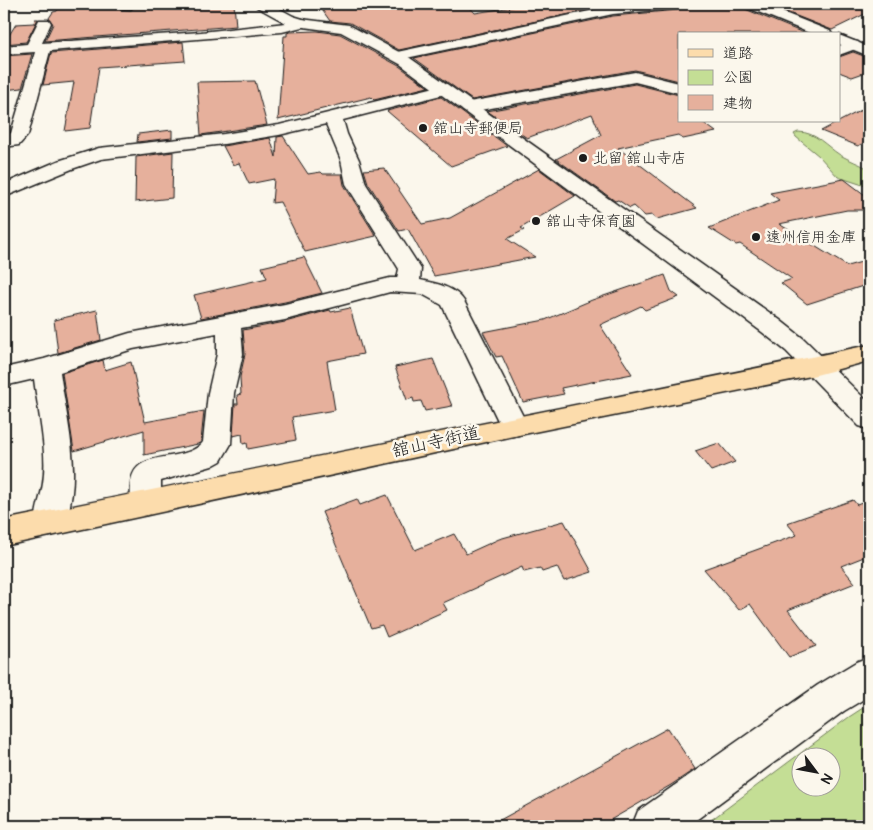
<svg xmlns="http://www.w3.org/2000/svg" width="873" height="830" viewBox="0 0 873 830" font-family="Pangolin,'Klee One',sans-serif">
<rect width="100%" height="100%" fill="#fbf7ec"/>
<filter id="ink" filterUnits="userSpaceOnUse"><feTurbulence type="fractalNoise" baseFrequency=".02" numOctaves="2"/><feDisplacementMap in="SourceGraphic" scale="10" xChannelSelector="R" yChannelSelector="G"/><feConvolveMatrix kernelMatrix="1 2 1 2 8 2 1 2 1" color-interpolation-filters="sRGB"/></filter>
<g filter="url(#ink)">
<g fill="#c4de95" stroke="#707d58" fill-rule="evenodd">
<path d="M798 132C816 132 826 146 840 155 849 160 860 164 869 169V187L838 177 819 156 796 137 794 134Z"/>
<path d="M869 704V826H703L849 717ZM800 758H830V788H800Z"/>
</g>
<g fill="#e6b09c" stroke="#1c1c1c">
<path d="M93 4H113L117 9 131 10 140 4H234L236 26 45 41 53 24 49 18 53 12 57 11 58 9 93 7Z"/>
<path d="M318 4H467L475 13 530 4H618L399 50 350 23 330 21Z"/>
<path d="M687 4H742L745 9 806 34H679V81L635 70 472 100 414 58 613 16 678 10Z"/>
<path d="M766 4H869V12L832 30Z"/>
<path d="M35 19H38L26 42 4 44V37H8L16 24 34 23Z"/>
<path d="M317 31 340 34 399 66 428 87 374 100 371 97 278 120 284 36H287V33L290 32Z"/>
<path d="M183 42 185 61 99 67 90 128 65 131 74 82 43 85 51 53Z"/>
<path d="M853 52 869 58V71L852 77 839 72V57Z"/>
<path d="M32 54 22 88 4 90V56Z"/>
<path d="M255 81 267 125 201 135 197 82Z"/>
<path d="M635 84 679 95V121H701L716 132 683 139 678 135 618 148 697 208 657 219 652 215 645 216 634 206 630 208 618 200 615 201 556 159 601 135 592 114 527 138 487 111Z"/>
<path d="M441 97 463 113 507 146 451 166 387 111Z"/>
<path d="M869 106V140L858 146 821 131Z"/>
<path d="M172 130V138L137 142 138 134Z"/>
<path d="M283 136 308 174 321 172 323 174H342L344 185 376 236 305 252 280 202 272 203 274 179 249 184 239 163 233 165 223 146 270 138 276 157 277 137Z"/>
<path d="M173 152 172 198 135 202 136 157Z"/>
<path d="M384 168 422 224 450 218 539 169 575 196 521 228 524 230 507 239 535 257 434 276 408 229 399 231 368 183 364 170Z"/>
<path d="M844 179 869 198V210H847L779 224 847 266 869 260V284L807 304 781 283 792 279 740 244 736 245 709 228 779 200 770 193Z"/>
<path d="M304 257 322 293 285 302 201 318 194 295 267 278 262 267Z"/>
<path d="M665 275 671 291 679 297 645 310 641 306 600 325 632 374 561 388 564 394 523 402 502 356 496 357 483 332 545 320 592 300Z"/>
<path d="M350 308 363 354 327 361 335 410 292 417 296 440 248 449 247 443 243 444 242 434 233 436 235 404H238L237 395 241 394 240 377 245 354 243 330 285 322 330 310 331 312Z"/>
<path d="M97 310 101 340 58 353 54 320Z"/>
<path d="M433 359 452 406 425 411 421 401 414 402 413 398 407 400 395 367Z"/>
<path d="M103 360 105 370 131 362 145 422 204 411 201 441 198 444 144 455V430L74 451 62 373Z"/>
<path d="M719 443 735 462 711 471 695 451Z"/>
<path d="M387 495 415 550 454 534 466 554 499 539 564 521 592 572 564 581 557 567 542 572 540 568 524 572 522 567 443 603 447 610 387 637 382 625 371 628 322 512 357 499 360 505Z"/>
<path d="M853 500 857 505 869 500V555L841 566 855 583 788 610 816 646 789 657 750 604 739 610 704 569 797 535 787 523Z"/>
<path d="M668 728 695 769 671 785 600 826H489Z"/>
</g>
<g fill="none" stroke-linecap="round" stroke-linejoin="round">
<defs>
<g id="street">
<path d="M115 4H138L131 8 117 7Z"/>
<path d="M256 4H271L293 16 306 20 308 23 306 26 282 32 50 51 28 135 19 145 4 147V137L11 133 35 52 4 54V46L27 44 39 20H49L51 23 42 43 201 32 286 23 257 7Z"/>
<path d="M638 4H685L678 8 613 14 397 60 392 59 390 56 392 53 397 52 613 6Z"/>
<path d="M853 41 858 42 860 45 858 48 839 55V46Z"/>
<path d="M635 72 679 83V93L635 82 469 112 463 111 461 107 463 103 469 102Z"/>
<path d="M443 85 449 87 451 90 449 93 343 120 347 134 359 160 366 184 421 269 420 280C435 283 455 287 464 301L528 426 524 433 514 436 504 433 442 305 422 294 390 292 285 320 241 328 243 354 234 393 231 444 221 461 212 466 161 481V503L157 512 146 515 135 512C131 503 130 495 131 485 132 446 186 465 203 442L208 393 217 354V333L133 349 60 372C67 423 85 483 61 532L50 536 39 532C31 517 41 500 43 483 48 450 38 412 34 379L4 386V368L44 359 130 333 285 304 390 278H397L399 269 346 184 341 160 326 124 279 135 224 144 101 159 72 169 4 197V184L58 161 99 148 224 134 279 125Z"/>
<path d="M869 657V696L844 711 688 826H632L638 811 818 685 856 662Z"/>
</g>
<g id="secondary">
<path d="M744 4H762L830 31 832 34H812L746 7Z"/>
<path d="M301 19 349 25 410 58 780 320 804 339 869 403V429L859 426 786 351 762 332 400 64 341 32 296 26 294 23 296 20Z"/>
<path d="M839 35 869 47V56L839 44Z"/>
</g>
<path id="primary" d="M869 345V361L816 375 514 436 4 546V520C292 461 581 405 869 345Z"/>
</defs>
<use href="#street" stroke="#1c1c1c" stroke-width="3"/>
<use href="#secondary" stroke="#1c1c1c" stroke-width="3"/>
<use href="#primary" stroke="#1c1c1c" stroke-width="3"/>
<use href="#street" fill="#fbf7ec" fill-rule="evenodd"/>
<use href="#secondary" fill="#fbf7ec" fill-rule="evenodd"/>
<use href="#primary" fill="#fcdcac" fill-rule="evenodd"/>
</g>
</g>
<g fill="#1c1c1c" stroke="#fbf7ec" stroke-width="2">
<circle cx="423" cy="128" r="5"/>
<circle cx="583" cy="158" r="5"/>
<circle cx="536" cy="221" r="5"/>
<circle cx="756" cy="237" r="5"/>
</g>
<g text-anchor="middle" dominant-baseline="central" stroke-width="5" stroke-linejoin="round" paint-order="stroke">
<g font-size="15" fill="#1c1c1c" stroke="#fbf7ec" text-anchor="start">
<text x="433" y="128">舘山寺郵便局</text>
<text x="593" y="158">北留 舘山寺店</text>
<text x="546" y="221">舘山寺保育園</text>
<text x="766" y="237">遠州信用金庫</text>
</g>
<g font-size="18" fill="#1c1c1c" stroke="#fbf7ec">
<text transform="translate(436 442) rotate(-12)">舘山寺街道</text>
</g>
</g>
<rect width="873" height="830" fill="none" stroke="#fbf7ec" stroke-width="20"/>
<rect x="10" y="10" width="853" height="810" fill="none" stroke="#1c1c1c" stroke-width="2" filter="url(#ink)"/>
<rect x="678" y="32" width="162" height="90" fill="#fbf7ec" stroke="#a29f99"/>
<rect x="688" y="49" width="25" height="8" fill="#fcdcac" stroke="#a29f99"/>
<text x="723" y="58" font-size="15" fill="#1c1c1c">道路</text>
<rect x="688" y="70" width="25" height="15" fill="#c4de95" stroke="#a29f99"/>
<text x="723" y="82" font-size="15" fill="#1c1c1c">公園</text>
<rect x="688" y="95" width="25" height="15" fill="#e6b09c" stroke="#a29f99"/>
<text x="723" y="108" font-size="15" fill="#1c1c1c">建物</text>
<g transform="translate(816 772) rotate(122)"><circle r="24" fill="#fbf7ec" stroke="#a29f99"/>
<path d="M0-4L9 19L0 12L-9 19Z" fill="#1c1c1c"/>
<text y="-8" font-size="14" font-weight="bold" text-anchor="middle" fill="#1c1c1c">N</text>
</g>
</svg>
